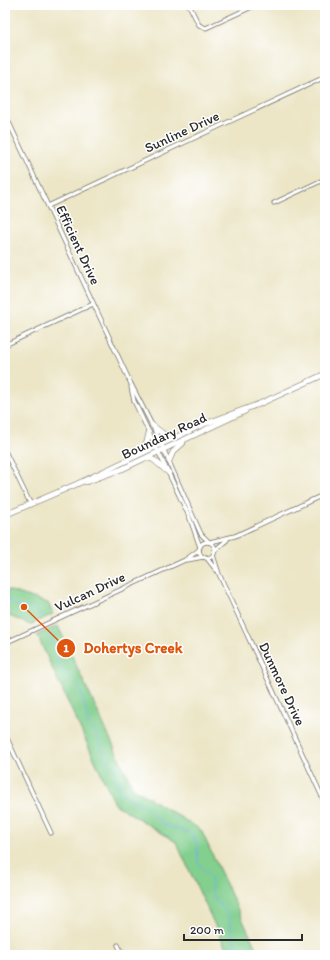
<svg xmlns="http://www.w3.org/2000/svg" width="330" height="960" viewBox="0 0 330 960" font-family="Itim,sans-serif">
<rect width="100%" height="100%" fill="#fff"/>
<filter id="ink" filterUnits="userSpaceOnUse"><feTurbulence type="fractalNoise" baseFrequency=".025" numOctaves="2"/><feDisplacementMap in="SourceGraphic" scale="8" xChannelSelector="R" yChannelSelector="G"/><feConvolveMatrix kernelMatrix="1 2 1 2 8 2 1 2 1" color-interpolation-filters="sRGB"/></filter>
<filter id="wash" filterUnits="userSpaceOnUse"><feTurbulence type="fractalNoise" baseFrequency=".012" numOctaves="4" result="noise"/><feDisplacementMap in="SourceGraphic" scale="16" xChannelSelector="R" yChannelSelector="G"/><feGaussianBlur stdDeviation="0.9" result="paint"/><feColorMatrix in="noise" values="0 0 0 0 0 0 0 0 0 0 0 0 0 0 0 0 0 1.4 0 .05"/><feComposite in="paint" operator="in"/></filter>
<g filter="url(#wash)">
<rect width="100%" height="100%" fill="#ece6c7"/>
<g fill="#82cf8e" stroke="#567d5c">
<path d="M5 589 48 603 53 614 30 625 5 614Z"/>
<path d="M58 626 133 788 201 830 259 955H229L176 842 115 804 37 635Z"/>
</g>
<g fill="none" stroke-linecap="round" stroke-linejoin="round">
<g stroke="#75b1e7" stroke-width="1">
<path d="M5 596C9 600 13 605 18 606 32 610 33 602 42 618"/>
<path d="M49 631 62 669 77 685 82 694 88 724 95 731 108 762 116 770 119 791 146 808 164 825 188 832 194 838 197 843 198 863 211 877 212 894 216 901 228 913 233 938 243 955"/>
</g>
</g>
</g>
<g filter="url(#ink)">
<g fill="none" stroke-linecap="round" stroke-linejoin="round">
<defs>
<g id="minor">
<path d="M189 5 199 25 206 28 256 5"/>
<path d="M5 114 131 384 158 437 201 534 209 542"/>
<path d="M274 203 325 179"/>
<path d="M48 206 325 77"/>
<path d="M5 345 93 304"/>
<path d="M131 387 134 401 189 516 200 547"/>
<path d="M5 451 30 503"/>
<path d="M210 542 235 536 325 494"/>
<circle cx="207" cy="550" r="8"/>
<path d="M215 550 227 540"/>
<path d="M213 555 219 574 325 803"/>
<path d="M206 557 216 570"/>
<path d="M187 560 203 557"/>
<path d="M5 643 185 560 199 550"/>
<path d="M5 734 51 833"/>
<path d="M118 945 123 955"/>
</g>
<g id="secondary">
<path d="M257 405 325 374"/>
<path d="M152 425 167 437 175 438"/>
<path d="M132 456 146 445 149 433"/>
<path d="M148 458 154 460 169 473"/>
<path d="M169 461 173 452 183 443"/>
<path d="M86 482 122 469 245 411"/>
<path d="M5 515 77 484 202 425 259 404"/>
</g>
</defs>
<use href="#minor" stroke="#6f6c62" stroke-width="5"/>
<use href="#secondary" stroke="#6f6c62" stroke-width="6"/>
<use href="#minor" stroke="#fff" stroke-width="3.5"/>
<use href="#secondary" stroke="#fff" stroke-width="5"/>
</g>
</g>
<g text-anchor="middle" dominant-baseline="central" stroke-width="3" stroke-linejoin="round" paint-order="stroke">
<g font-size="14" fill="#2b2b2b" stroke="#fff">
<text transform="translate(182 132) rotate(-25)">Sunline Drive</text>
<text transform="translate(78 245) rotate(65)">Efficient Drive</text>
<text transform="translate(164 436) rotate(-25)">Boundary Road</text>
<text transform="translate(90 592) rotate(-25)">Vulcan Drive</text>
<text transform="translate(282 684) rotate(65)">Dunmore Drive</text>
</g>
</g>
<path fill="none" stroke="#df570e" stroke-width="1.5" d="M24 607L66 648"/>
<g fill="#df570e" stroke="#fff" stroke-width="1.5">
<circle cx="24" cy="607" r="4"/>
<circle cx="66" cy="648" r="10"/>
</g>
<g font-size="12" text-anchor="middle" font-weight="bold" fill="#fff">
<text x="66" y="652">1</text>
</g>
<g font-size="15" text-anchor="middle" font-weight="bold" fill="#df570e" stroke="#fff" stroke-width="3" stroke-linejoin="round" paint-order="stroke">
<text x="133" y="653">Dohertys Creek</text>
</g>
<rect width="330" height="960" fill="none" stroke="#fff" stroke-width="20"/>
<path d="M184 934v6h118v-6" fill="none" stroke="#2b2b2b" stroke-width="2"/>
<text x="190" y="934" font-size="12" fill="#2b2b2b" stroke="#ffffff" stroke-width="3" paint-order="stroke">200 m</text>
</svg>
